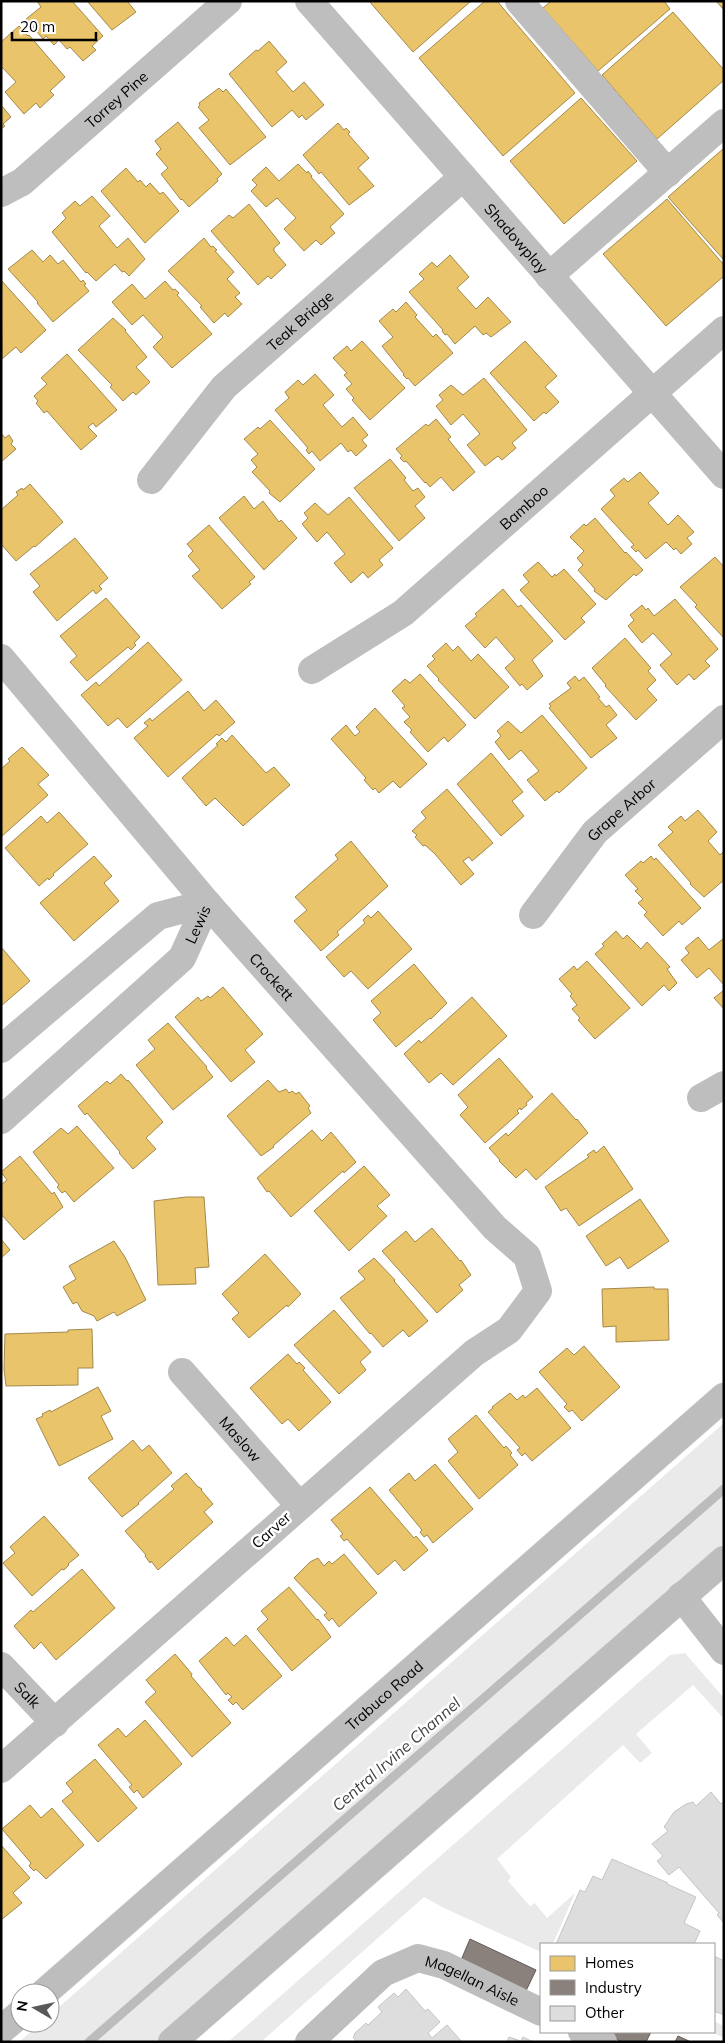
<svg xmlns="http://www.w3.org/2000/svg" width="725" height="2043" viewBox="0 0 725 2043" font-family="Mulish,sans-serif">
<rect width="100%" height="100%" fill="#fff"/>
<g fill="#eaeaea">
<path d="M724 1423V1543L155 2042H19L41 2023H50V2015Z"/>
<path d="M685 1653 724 1698V1719L693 1685 636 1734 652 1753 640 1763 623 1745 497 1859 511 1877 508 1881 530 1906 535 1903 547 1918 575 1893 553 1944H541V1952L444 1908 424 1897 261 2042H228L670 1655Z"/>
<path d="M714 2021 724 2026V2038L711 2032H714Z"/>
</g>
<g fill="#e9c46a" stroke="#a3894a">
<path d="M37 1H72L103 36 92 46 96 50 83 61 70 47 67 49 59 40 54 45 46 36 43 39 26 19 41 7Z"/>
<path d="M87 1H127L136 12 112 30Z"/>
<path d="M369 1H471L413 52Z"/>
<path d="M485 1H497L575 93 503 156 419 58Z"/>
<path d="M551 1H664L670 9 598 71 543 8Z"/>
<path d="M716 1H724V10Z"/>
<path d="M673 12 724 70V80L657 139 602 75Z"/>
<path d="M19 26 28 36 29 35 65 77 50 91 54 95 40 108 36 103 24 114 5 92 16 82 1 66V42Z"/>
<path d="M269 41 287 62 276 72 293 92 304 82 324 105 306 120 302 115 299 118 292 110 272 127 229 74 256 50 258 51Z"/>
<path d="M219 88 223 92 226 89 266 137 230 165 199 128 209 120 198 107 200 105 199 103Z"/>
<path d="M581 98 637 161 564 224 510 161Z"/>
<path d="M1 105 11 117 3 124 5 126 1 129Z"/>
<path d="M178 122 222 174 217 179 218 181 189 207 182 199 181 200 161 174 168 168 156 154 161 149 155 141Z"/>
<path d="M338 123 344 130 346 128 350 132 348 134 369 158 358 168 374 186 349 205 321 172 319 174 303 155Z"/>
<path d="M724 148V260L668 197Z"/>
<path d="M298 164 307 173 308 171 312 176 311 177 344 214 330 227 335 233 321 245 316 240 304 251 284 229 296 218 277 198 266 207 251 191 257 185 252 180 266 167 279 181Z"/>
<path d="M126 168 138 182 140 180 146 187 150 183 160 194 163 192 179 211 145 243 101 191Z"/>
<path d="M92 196 110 216 99 226 117 248 128 238 145 259 129 276 124 271 122 272 115 264 96 281 87 272 86 273 52 232 66 218 62 213 75 201 80 206Z"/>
<path d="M667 199 724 265V276L666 326 603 254Z"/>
<path d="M249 204 280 243 274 248V251L286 265 271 279 268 276 258 285 211 231 229 215 233 218Z"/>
<path d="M204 238 211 247 213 246 217 250 215 251 234 272 227 279 240 293 235 297 242 304 228 317 225 313 214 323 200 307 202 306 168 271Z"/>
<path d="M32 250 43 262 50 255 58 264 63 260 81 282 83 280 86 284 84 285 89 291 53 322 37 303 38 302 8 269Z"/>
<path d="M450 255 469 277 457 288 476 309 488 297 511 322 491 337 486 333 483 335 475 326 455 344 447 334 445 335 442 331 443 330 409 292 424 279 419 274 432 262 437 267Z"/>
<path d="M1 280 46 330 21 353 16 347 2 359Z"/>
<path d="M165 281 173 290 175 289 179 293 177 295 212 334 172 368 153 347 163 337 143 315 132 325 112 302 132 284 145 299Z"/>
<path d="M406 302 417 315 415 317 433 337 436 334 453 353 415 386 408 378 407 379 403 375 404 374 382 346 393 337 379 321 393 309 396 312Z"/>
<path d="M113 318 126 330 125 331 147 357 136 367 150 382 136 395 133 392 123 401 110 387 112 385 78 350Z"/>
<path d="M362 341 405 388 370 420 352 400 354 398 346 389 352 384 344 375 347 373 333 358 347 346 351 351Z"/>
<path d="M525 341 557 376 545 387 559 402 546 414 544 412 534 421 490 373Z"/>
<path d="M67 354 117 410 96 427 93 423 88 427 97 436 81 450 47 411 44 413 36 403 38 401 34 396 47 384 41 378Z"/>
<path d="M315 374 334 395 323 405 342 427 353 417 368 435 362 440 367 446 356 456 351 450 348 452 341 443 320 461 312 451 309 454 306 450 308 448 275 410 289 398 285 392 298 380 303 385Z"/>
<path d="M484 378 527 430 512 443 516 448 502 460 498 456 485 466 467 445 480 434 463 414 451 425 436 406 443 400 439 395 451 385 463 395Z"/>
<path d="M436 419 451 437 448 439 475 472 453 491 441 477 430 487 426 482 425 483 406 461 404 462 400 458 402 456 396 449 426 424 428 426Z"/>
<path d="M270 420 315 469 280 502 269 493 270 491 252 472 257 467 251 460 258 454 244 439 258 427 260 429Z"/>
<path d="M1 433 5 438 9 435 13 441 11 444 16 449 1 462Z"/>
<path d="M390 459 406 478 404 480 413 491 418 488 425 497 415 506 425 518 399 541 354 488Z"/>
<path d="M640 472 659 493 648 503 668 525 678 515 694 532 687 538 692 544 681 554 676 548 674 550 666 542 646 559 638 550 636 552 631 547 634 545 601 509 615 496 610 490 624 478 628 482Z"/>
<path d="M30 484 63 522 35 547 34 546 16 561 1 544V510L18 495 16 492 22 488 23 490Z"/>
<path d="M244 496 254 509 263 501 279 522 281 520 297 538 264 570 219 518Z"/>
<path d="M349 497 393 548 379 560 383 565 368 578 363 572 351 583 334 563 345 554 327 532 317 542 302 524 308 518 304 513 315 503 328 515Z"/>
<path d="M595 518 625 553 626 552 643 570 636 576 634 574 606 600 594 591 595 589 578 570 583 565 577 558 584 551 570 537 584 524 586 526Z"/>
<path d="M209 525 255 577 249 582 251 584 222 609 192 576 200 570 188 556 193 551 187 544Z"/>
<path d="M75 538 108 578 99 586 102 589 96 594 93 590 57 621 33 592 40 586 30 574Z"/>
<path d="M715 557 724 567V638L695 607 697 605 680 587Z"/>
<path d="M538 562 552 577 555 574 556 576 564 569 596 604 581 618 585 622 565 640 520 590 529 582 523 575Z"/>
<path d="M503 589 518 607 521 605 553 641 532 660 543 676 527 690 522 684 520 686 505 668 515 659 496 637 485 648 465 626 477 616 475 614Z"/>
<path d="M106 598 140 637 134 643 136 645 131 650 128 647 87 681 70 662 77 656 60 636Z"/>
<path d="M675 599 718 649 705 661 710 666 694 680 689 674 677 685 660 665 672 654 653 633 642 643 628 626 634 620 630 615 642 605 646 610 648 608 654 616Z"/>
<path d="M625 638 651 668 648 671 656 680 647 689 657 700 636 720 605 686 606 685 592 668Z"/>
<path d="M148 642 182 680 127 728 118 718 108 726 81 695 96 682 99 686Z"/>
<path d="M446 643 453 651 458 646 471 661 478 654 509 687 475 719 438 680 439 679 427 666 435 659 432 656Z"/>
<path d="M420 674 466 725 448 742 444 737 428 752 410 732 412 730 404 722 410 717 402 708 405 706 392 691 405 679 410 683Z"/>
<path d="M575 676 579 681 584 677 600 697 598 698 606 707 609 705 617 715 606 725 617 738 591 758 549 708 551 706 549 704 571 688 567 683Z"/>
<path d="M188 691 204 711 216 700 235 722 219 736 217 734 168 777 134 738 148 726 144 723 150 718 152 721Z"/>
<path d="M375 708 427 764 400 788 393 781 379 793 375 788 373 790 364 780 366 778 331 739 346 725 355 736 360 732 356 727Z"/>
<path d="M542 715 587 768 559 793 557 791 545 801 527 780 539 771 521 750 509 760 495 742 501 736 497 731 508 721 521 733Z"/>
<path d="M232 735 266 773 274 767 290 785 243 826 215 798 206 806 182 778 218 745 216 744 222 738 226 742Z"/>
<path d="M22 747 49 775 38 784 48 795 1 837V769L10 761 8 759Z"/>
<path d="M491 753 523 792 512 801 524 816 501 836 457 784Z"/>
<path d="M447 789 493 843 472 861 469 857 463 861 474 874 461 885 435 854 425 845 423 846 415 837 417 835 412 831 426 818 421 812Z"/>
<path d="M698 810 717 832 708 841 720 855 724 851V880L704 897 690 884 691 883 658 845 673 832 668 827 681 816 685 821Z"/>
<path d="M59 812 88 844 53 874 54 875 49 880 48 878 39 886 5 848 41 816 47 823Z"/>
<path d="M351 841 388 886 337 932 339 935 321 951 294 921 307 910 295 897 338 859 335 855Z"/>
<path d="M94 856 112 876 104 883 119 901 74 941 40 903Z"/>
<path d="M651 856 654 860 656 858 701 908 682 925 679 921 663 936 644 915 647 912 638 903 643 899 635 891 638 889 625 875 641 861 643 863Z"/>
<path d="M378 911 412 949 368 989 351 971 344 977 326 957 365 923 363 920 368 915 371 918Z"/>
<path d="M616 931 623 939 627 935 641 949 647 942 670 967 667 969 677 983 669 991 664 985 642 1006 595 954 604 946 602 944Z"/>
<path d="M698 937 709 950 724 938V985L709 968 697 978 681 960 689 953 685 948Z"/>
<path d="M1 947 30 981 1 1006Z"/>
<path d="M587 961 630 1008 595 1039 578 1020 580 1018 572 1009 577 1005 570 996 572 994 559 979 574 966 577 970Z"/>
<path d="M414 964 447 1003 431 1019 430 1018 396 1047 373 1020 381 1013 371 1001Z"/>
<path d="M223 987 263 1034 245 1050 255 1062 231 1082 175 1017 198 997 201 1001 208 996 210 998Z"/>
<path d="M724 990V1009L714 998Z"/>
<path d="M472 997 507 1036 453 1085 441 1073 429 1083 404 1054 419 1040 421 1043Z"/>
<path d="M168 1023 207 1067 206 1068 213 1077 173 1110 136 1065 155 1049 148 1040Z"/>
<path d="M499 1058 533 1097 526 1103 527 1105 521 1110 520 1108 517 1111 519 1113 485 1143 460 1115 468 1107 458 1095Z"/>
<path d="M121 1074 127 1081 128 1080 163 1122 146 1138 156 1149 133 1169 119 1153 120 1152 87 1113 85 1115 78 1106 107 1081 110 1084Z"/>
<path d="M268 1080 279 1092 286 1089 289 1093 292 1091 296 1094 299 1092 310 1106 308 1108 311 1113 273 1146 274 1147 261 1156 227 1116Z"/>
<path d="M552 1093 576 1120 577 1119 588 1133 536 1180 526 1169 516 1178 499 1161 500 1160 489 1148 506 1133 508 1136Z"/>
<path d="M77 1126 114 1168 74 1202 65 1191 62 1193 57 1187 59 1185 33 1152 61 1128 68 1134Z"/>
<path d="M312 1130 322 1141 331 1132 356 1162 344 1173 343 1171 291 1217 269 1191 267 1192 257 1178Z"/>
<path d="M604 1146 633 1189 579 1226 566 1208 561 1211 545 1187 589 1157 587 1155 594 1150 596 1153Z"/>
<path d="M20 1156 52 1194 54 1192 63 1207 24 1240 1 1214V1185L7 1180 1 1172Z"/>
<path d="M364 1166 390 1195 377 1206 387 1216 349 1251 314 1211Z"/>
<path d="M186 1197H204L209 1267 195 1268 196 1284 158 1285 154 1201Z"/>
<path d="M640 1199 669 1241 628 1269 620 1257 606 1266 586 1236Z"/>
<path d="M432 1228 460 1261 461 1260 471 1275 459 1285 463 1290 437 1313 382 1251 406 1231 415 1242Z"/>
<path d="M1 1239 10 1250 1 1258Z"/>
<path d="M114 1241 125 1257 146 1300 117 1316 114 1312 97 1321 94 1316 82 1311 77 1302 73 1304 63 1287 76 1279 69 1266Z"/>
<path d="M265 1254 301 1294 288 1307 287 1305 249 1338 232 1319 239 1313 222 1294Z"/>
<path d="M374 1258 395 1280 394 1281 428 1321 409 1337 403 1330 383 1347 371 1333 370 1334 340 1298 365 1279 358 1271Z"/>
<path d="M654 1287V1289H668L669 1340 616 1342V1326L603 1327 602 1289Z"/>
<path d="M334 1310 371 1352 360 1362 366 1370 339 1394 294 1345Z"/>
<path d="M92 1329 93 1368H78V1385L6 1386 4 1369 5 1334 68 1332V1330Z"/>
<path d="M584 1346 620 1387 582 1421 572 1410 569 1412 564 1407 567 1404 539 1372 567 1348 574 1355Z"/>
<path d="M288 1354 297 1364 299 1362 305 1368 303 1370 331 1402 299 1431 288 1419 282 1424 250 1388Z"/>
<path d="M98 1387 111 1411 101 1416 113 1439 59 1466 36 1419 43 1416 42 1414 50 1410 51 1412Z"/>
<path d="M537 1388 571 1428 532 1461 525 1453 522 1456 517 1450 520 1448 488 1412 493 1408 492 1407 510 1393 517 1400 523 1395 525 1398Z"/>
<path d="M476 1415 504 1448 506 1446 512 1453 510 1455 518 1465 479 1499 448 1461 458 1452 448 1439Z"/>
<path d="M133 1440 142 1451 149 1445 172 1473 138 1503 139 1504 122 1517 88 1478Z"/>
<path d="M435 1464 473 1509 433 1543 427 1535 424 1537 420 1532 422 1530 389 1490 409 1473 415 1481Z"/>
<path d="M186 1473 197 1486 202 1489 201 1490 213 1504 204 1512 213 1522 158 1570 151 1561 150 1563 145 1556 146 1555 125 1531 174 1489 171 1486Z"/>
<path d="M370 1487 414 1538 416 1536 428 1550 404 1571 395 1560 378 1575 347 1539 344 1541 340 1536 343 1534 331 1520Z"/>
<path d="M44 1516 79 1555 68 1564 69 1565 64 1570 62 1569 32 1596 3 1563 15 1553 10 1547Z"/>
<path d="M344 1554 377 1593 339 1627 332 1618 329 1621 324 1615 327 1613 294 1578 310 1562 318 1558 324 1566 329 1561 332 1564Z"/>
<path d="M82 1569 115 1608 56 1660 41 1642 34 1649 14 1626 31 1610 33 1612Z"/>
<path d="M289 1587 317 1620 318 1619 331 1637 292 1671 257 1629 268 1619 261 1611Z"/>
<path d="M246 1635 282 1676 243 1710 236 1702 233 1705 228 1700 232 1697 228 1693 226 1695 199 1661 226 1637 234 1646Z"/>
<path d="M175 1654 192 1674 191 1676 231 1723 192 1757 145 1702 156 1692 146 1680Z"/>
<path d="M145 1720 182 1764 143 1798 137 1790 134 1793 129 1787 132 1785 98 1745 118 1728 126 1737Z"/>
<path d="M95 1759 137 1808 98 1842 62 1801 73 1792 66 1783Z"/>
<path d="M30 1805 41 1818 52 1808 84 1845 46 1879 36 1869 34 1871 29 1866 31 1863 2 1829Z"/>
<path d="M1 1845 30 1878 13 1893 22 1903 1 1920Z"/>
</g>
<g fill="#8a817c" stroke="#615a57">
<path d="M470 1939 536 1970 524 1995 459 1965Z"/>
<path d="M602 2032H651L646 2042H622Z"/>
<path d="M678 2036 691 2042H675Z"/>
</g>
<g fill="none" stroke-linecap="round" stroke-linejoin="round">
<path stroke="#bcbcbc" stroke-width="9" d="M89 2042 724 1489"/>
</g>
<g fill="#ddd" stroke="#c5c5c5">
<path d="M711 1792 721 1804 724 1801V1923L717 1915 719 1913 679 1867 669 1875 657 1861 663 1856 652 1844 668 1831 664 1827 674 1812 686 1804 693 1802 696 1806Z"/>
<path d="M612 1859 668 1883 667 1884 696 1897 684 1923 700 1931 694 1944H556L580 1890 585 1892 593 1876 602 1880Z"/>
<path d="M714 1956 724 1961V2015L714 2011Z"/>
<path d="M406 1989 425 2011 428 2009 440 2022 428 2033 432 2038 447 2025 462 2042H357L353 2037 355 2035 354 2034 366 2023 368 2025 382 2012 378 2007 394 1993 398 1997Z"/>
<path d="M509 2037 521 2041 523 2037 533 2042H507Z"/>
</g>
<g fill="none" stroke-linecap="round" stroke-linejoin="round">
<defs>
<g id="major">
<path id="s11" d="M44 1993 724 1397"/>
<path d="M1 2030 20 2014"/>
<path d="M172 2042 724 1560"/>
</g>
</defs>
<use href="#major" stroke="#dbdbdb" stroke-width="29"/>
<g stroke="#bebebe" stroke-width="28">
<path id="s1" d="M309 1 724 475"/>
<path d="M519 1 668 173"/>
<path id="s2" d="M1 193 22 182 228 1"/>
<path d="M549 276 724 123"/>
<path id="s3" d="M151 480 224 387 463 177"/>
<path id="s4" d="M1 658 207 903 495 1228 527 1256 538 1291 509 1330 474 1353 1 1769"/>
<path id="s5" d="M312 670 403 613 724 330"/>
<path id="s6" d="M533 915 595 832 724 719"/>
<path d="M1 1049 158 916 207 903"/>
<path d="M701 1098 724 1085"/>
<path id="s7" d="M1 1120 182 958 207 903"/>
<path id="s8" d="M182 1372 299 1505"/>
<path d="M681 1596 724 1651"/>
<path id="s9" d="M1 1666 55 1723"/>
<path d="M582 2032 603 2042"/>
<path id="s10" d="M309 2042 383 1973 418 1958 444 1965 541 2012"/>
</g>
<use href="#major" stroke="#bdbdbd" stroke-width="28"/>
</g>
<g text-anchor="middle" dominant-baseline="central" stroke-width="5" stroke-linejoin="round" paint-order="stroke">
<g font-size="15" fill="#000" stroke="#fff">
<text stroke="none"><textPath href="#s2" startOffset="149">Torrey Pine</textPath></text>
<text stroke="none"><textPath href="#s1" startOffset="315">Shadowplay</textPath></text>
<text stroke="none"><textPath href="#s3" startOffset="219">Teak Bridge</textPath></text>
<text stroke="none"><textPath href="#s5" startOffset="268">Bamboo</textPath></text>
<text stroke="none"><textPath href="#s6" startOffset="138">Grape Arbor</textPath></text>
<text stroke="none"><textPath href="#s7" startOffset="280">Lewis</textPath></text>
<text stroke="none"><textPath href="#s4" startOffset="418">Crockett</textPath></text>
<text stroke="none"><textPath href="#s8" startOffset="89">Maslow</textPath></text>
<text transform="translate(271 1530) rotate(-42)">Carver</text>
<text stroke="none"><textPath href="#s9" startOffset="39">Salk</textPath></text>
<text stroke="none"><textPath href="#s11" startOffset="452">Trabuco Road</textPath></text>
<text stroke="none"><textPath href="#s10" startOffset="198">Magellan Aisle</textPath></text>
</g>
<g font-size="16" font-style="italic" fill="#414141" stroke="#fff">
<text transform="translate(396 1754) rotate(-41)">Central Irvine Channel</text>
</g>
</g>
<rect width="725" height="2043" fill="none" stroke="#000000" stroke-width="5"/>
<rect x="540" y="1943" width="175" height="90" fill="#ffffff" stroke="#999999"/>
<rect x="550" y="1956" width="25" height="15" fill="#e9c46a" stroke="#999999"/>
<text x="585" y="1968" font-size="15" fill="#000000">Homes</text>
<rect x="550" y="1980" width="25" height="15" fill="#8a817c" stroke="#999999"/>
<text x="585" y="1993" font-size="15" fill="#000000">Industry</text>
<rect x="550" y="2006" width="25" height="15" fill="#dddddd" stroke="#999999"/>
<text x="585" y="2018" font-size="15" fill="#000000">Other</text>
<g transform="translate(35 2008) rotate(279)"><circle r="24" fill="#ffffff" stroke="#999999"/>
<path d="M0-4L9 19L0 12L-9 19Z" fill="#595959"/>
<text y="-8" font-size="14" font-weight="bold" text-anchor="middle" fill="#000000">N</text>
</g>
<path d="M12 32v8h84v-8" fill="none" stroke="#000000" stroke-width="2.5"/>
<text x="20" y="32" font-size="15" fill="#000000" stroke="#ffffff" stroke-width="4" paint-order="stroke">20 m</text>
</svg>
